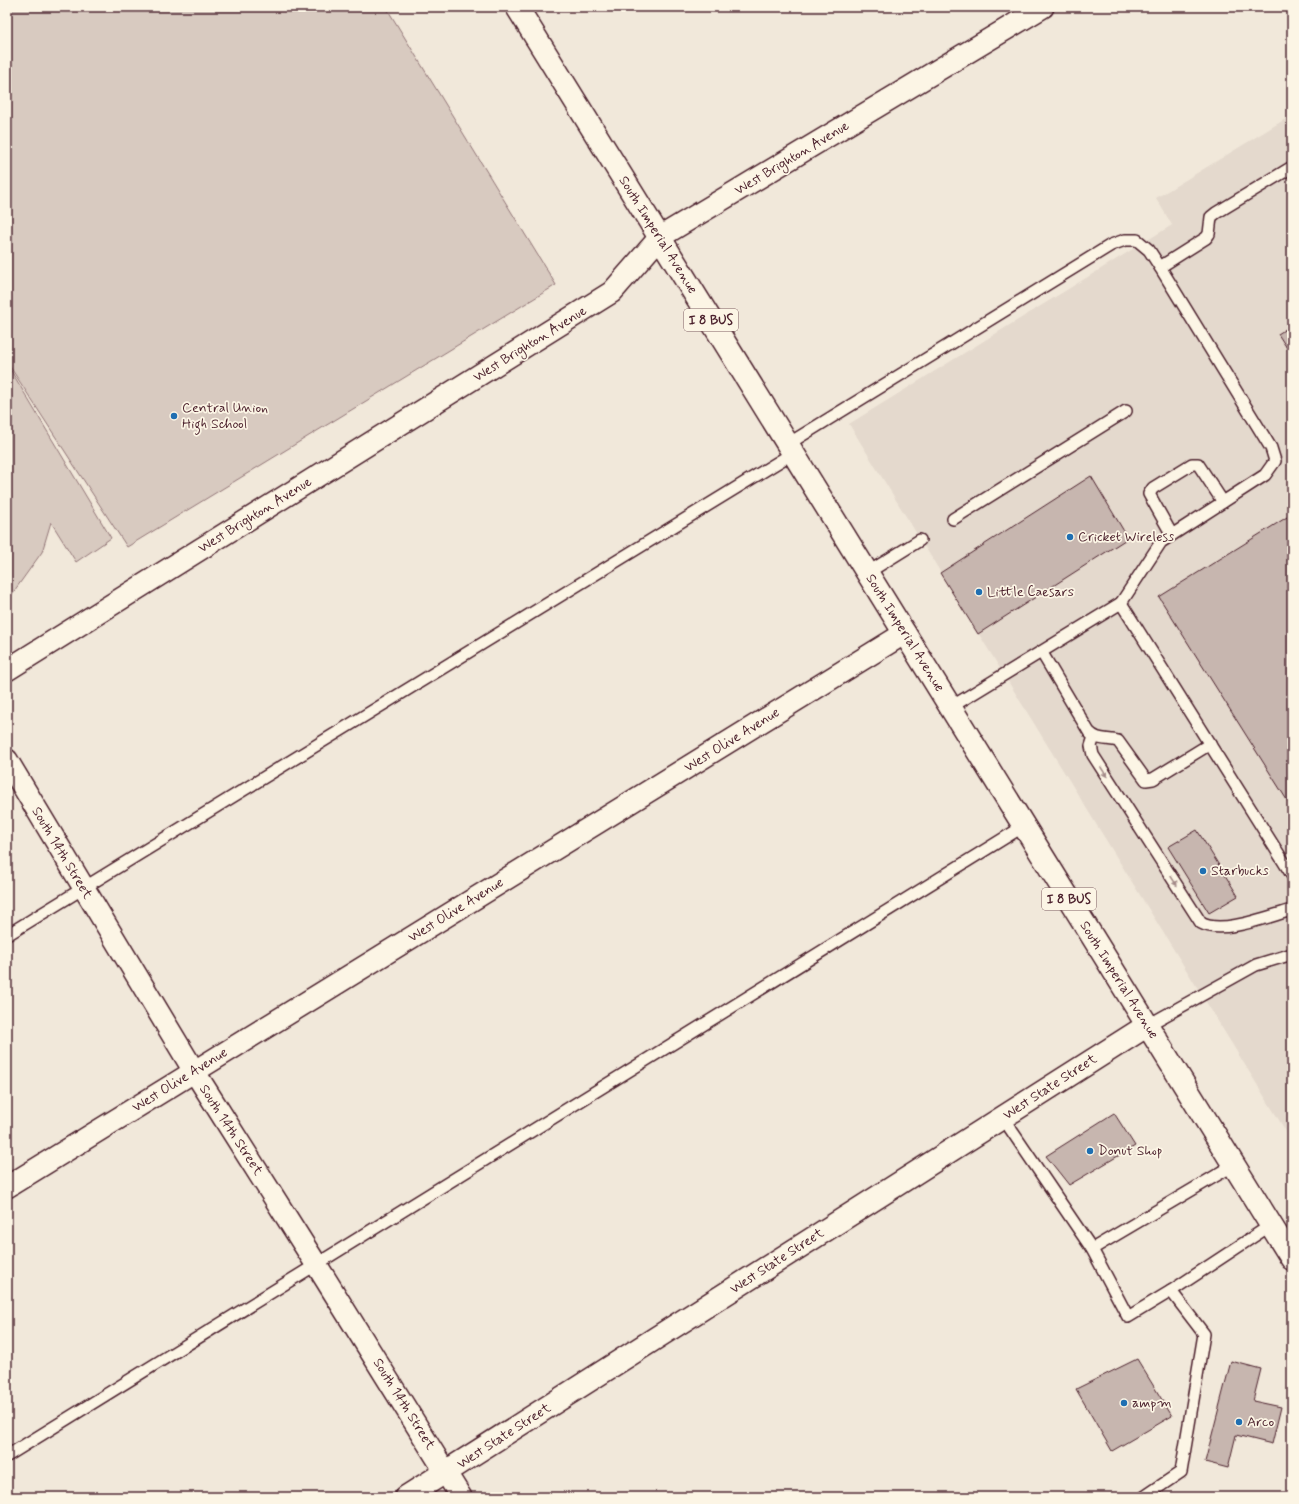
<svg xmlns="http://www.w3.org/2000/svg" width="1299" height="1504" viewBox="0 0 1299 1504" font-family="Mynerve,sans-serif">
<rect width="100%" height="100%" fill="#f1e8da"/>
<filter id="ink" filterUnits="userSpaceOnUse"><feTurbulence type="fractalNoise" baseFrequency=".025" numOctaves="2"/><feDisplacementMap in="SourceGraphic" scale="8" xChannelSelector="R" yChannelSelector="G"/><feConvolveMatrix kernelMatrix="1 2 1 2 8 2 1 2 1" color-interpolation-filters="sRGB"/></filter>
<g filter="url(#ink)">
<path fill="#e4d9cd" d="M1292 115V1141L849 424 1172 225 1156 198Z"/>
<g fill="#d8cac0" stroke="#917476">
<path d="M7 7H386L556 285 127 547 7 362Z"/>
<path d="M7 364 111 538 76 562 51 522 42 552 7 601Z"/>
</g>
<g fill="#c7b6af" stroke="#4a1f2b">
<path d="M1292 325V356L1278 334Z"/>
<path d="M1091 476 1128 538 978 634 940 573Z"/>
<path d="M1292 514V808L1159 597Z"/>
<path d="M1197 830 1238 896 1209 913 1168 847Z"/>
<path d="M1114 1113 1135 1146 1069 1185 1046 1156Z"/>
<path d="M1137 1359 1172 1416 1112 1451 1076 1389Z"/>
<path d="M1231 1361 1261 1369 1253 1401 1281 1407 1272 1444 1236 1435 1228 1468 1205 1462Z"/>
</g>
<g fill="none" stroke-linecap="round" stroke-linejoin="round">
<defs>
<g id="lane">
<path d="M1160 267 1206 238 1209 234 1211 217 1216 213 1292 167"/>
<path d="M788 444 1111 245 1125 240H1137L1149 250 1160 267 1271 448 1275 461 1265 475 1161 542 1121 603"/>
<path d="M953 519 1126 411"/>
<path d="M1172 535 1149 494 1153 488 1192 464H1198L1223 502"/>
<path d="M867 573 920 540"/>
<path d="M1042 653 1089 732C1097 741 1107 738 1118 741L1146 780 1153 779 1210 744"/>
<path d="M951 707 1121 603 1292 875"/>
<path d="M1094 737 1091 746 1093 755 1201 923C1222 935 1269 916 1292 910"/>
<path d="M7 935 793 453"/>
<path d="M1148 1025 1256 965 1292 954"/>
<path d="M1003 1118 1092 1249 1234 1165"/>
<path d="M1092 1249 1128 1317 1171 1291"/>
<path d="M7 1456 1024 826"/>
<path d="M1144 1497 1181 1472 1204 1334 1171 1291 1271 1225"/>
</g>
<g id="street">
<path d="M7 670 612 292 660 237 1043 7"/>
<path d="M7 760 194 1071 316 1264 461 1497"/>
<path d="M7 1187 905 633"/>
</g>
<path id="secondary" d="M406 1497 1148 1025"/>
<path id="highway" d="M517 7 1292 1259"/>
</defs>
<use href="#lane" stroke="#4a1f2b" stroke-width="14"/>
<use href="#street" stroke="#4a1f2b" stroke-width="24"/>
<use href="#secondary" stroke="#4a1f2b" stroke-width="25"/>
<use href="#highway" stroke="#4a1f2b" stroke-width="25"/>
<use href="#lane" stroke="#fcf5e5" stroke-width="11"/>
<use href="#street" stroke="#fcf5e5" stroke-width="21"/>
<use href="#secondary" stroke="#fcf5e5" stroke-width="22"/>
<use href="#highway" stroke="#fcf5e5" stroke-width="22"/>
</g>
<defs><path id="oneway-solid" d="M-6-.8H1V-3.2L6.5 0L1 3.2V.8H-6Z"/></defs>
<g fill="#a38a88">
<use href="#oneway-solid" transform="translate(1104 772) rotate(57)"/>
<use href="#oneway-solid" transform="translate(1174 881) rotate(57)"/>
</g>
</g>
<g fill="#1f6fb2" stroke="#fcf5e5" stroke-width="1.5">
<circle cx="174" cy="416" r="4"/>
<circle cx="1070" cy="537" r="4"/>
<circle cx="979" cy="592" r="4"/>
<circle cx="1203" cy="871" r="4"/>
<circle cx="1090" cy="1151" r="4"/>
<circle cx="1124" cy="1403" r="4"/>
<circle cx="1239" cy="1422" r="4"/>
</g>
<g text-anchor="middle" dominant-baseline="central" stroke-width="3.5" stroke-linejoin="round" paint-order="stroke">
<g fill="#fcf5e5" stroke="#7f5f63" stroke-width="1">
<rect x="684" y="309" width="54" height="22" rx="3"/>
<rect x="1042" y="888" width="54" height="22" rx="3"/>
</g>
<g font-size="13" font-weight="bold" fill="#4a1f2b">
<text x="711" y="320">I 8 BUS</text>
<text x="1069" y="899">I 8 BUS</text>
</g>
<g font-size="14" fill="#4a1f2b" stroke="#fcf5e5">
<text transform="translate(792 158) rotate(-31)">West Brighton Avenue</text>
<text transform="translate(658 235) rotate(58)">South Imperial Avenue</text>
<text transform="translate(530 344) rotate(-32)">West Brighton Avenue</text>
<text transform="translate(255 515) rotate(-32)">West Brighton Avenue</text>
<text transform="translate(905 633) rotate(58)">South Imperial Avenue</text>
<text transform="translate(732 740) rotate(-32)">West Olive Avenue</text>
<text transform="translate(62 853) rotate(59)">South 14th Street</text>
<text transform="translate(456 910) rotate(-32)">West Olive Avenue</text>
<text transform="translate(1119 980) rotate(58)">South Imperial Avenue</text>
<text transform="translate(180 1080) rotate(-32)">West Olive Avenue</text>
<text transform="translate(1050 1087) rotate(-33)">West State Street</text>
<text transform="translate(231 1130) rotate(57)">South 14th Street</text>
<text transform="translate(777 1261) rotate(-33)">West State Street</text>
<text transform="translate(404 1404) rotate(58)">South 14th Street</text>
<text transform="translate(504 1436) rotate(-33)">West State Street</text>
</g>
<g font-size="14" fill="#4a1f2b" stroke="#fcf5e5" text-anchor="start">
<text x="182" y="408">Central Union<tspan x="182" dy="16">High School</tspan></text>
<text x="1078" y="537">Cricket Wireless</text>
<text x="987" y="592">Little Caesars</text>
<text x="1211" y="871">Starbucks</text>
<text x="1098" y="1151">Donut Shop</text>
<text x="1132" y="1403">ampm</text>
<text x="1247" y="1422">Arco</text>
</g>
</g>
<rect width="1299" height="1504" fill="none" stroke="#fcf5e5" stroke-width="24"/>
<rect x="12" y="12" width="1275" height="1480" fill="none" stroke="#4a1f2b" stroke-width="1.5" filter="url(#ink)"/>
</svg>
